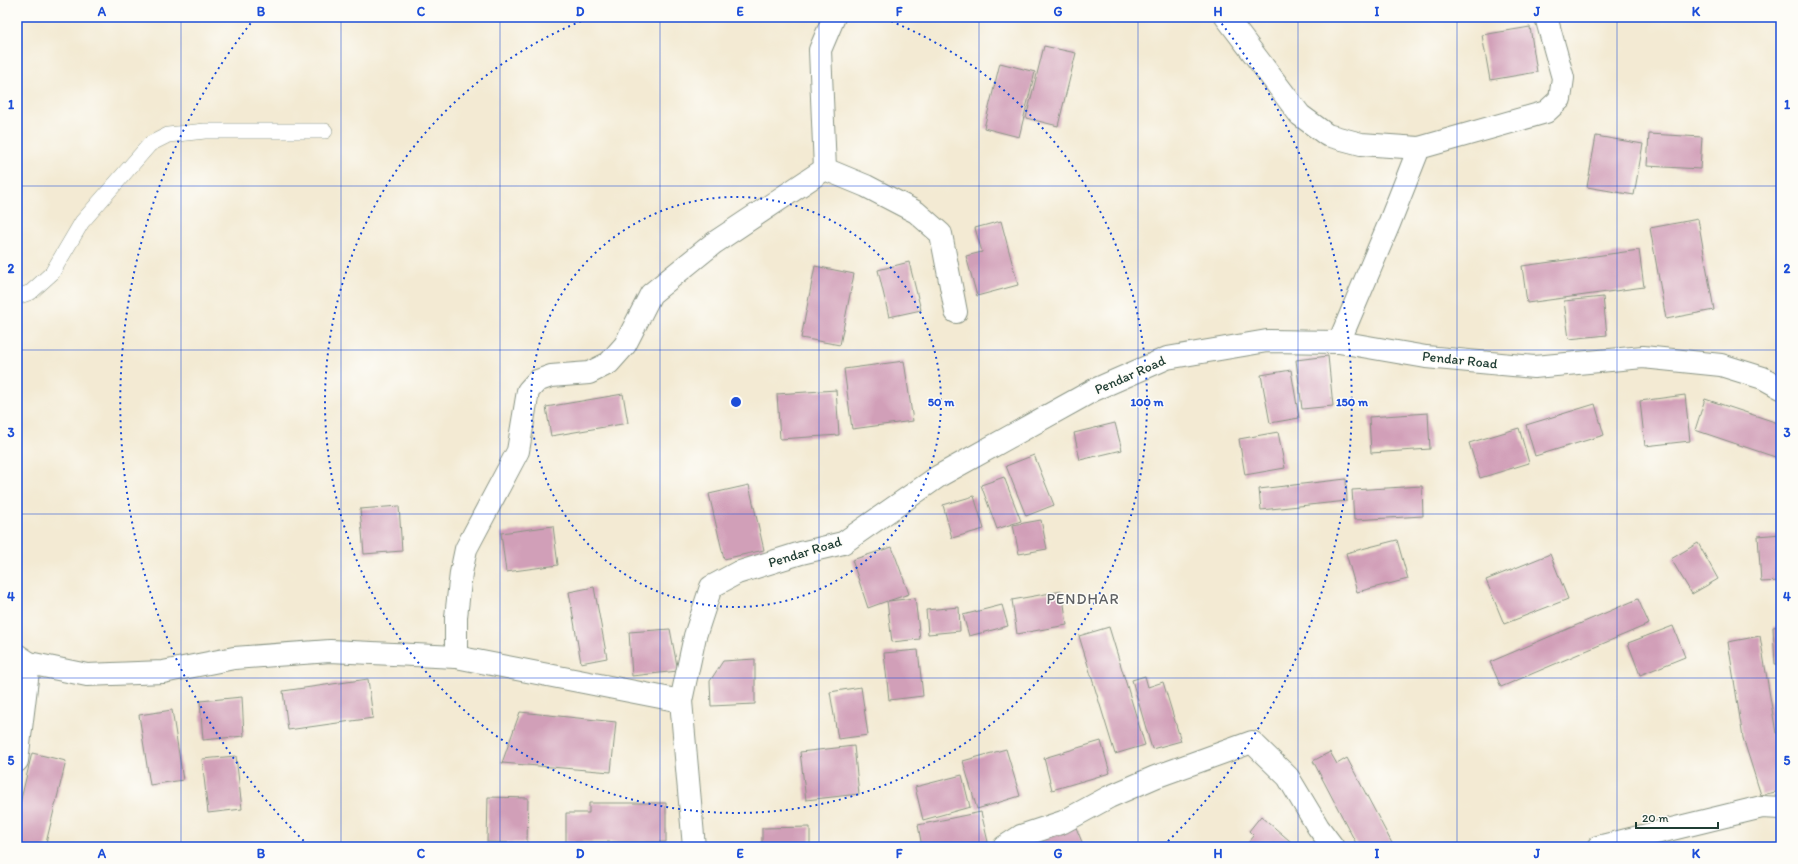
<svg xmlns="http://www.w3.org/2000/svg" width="1798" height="864" viewBox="0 0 1798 864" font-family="Itim,sans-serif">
<rect width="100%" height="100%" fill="#fdfcf7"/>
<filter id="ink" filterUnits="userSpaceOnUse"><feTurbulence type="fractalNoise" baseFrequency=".025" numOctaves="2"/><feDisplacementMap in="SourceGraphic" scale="8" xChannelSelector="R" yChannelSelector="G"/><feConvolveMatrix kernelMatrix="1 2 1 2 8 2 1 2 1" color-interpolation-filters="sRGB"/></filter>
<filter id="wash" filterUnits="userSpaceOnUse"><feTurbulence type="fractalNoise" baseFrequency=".012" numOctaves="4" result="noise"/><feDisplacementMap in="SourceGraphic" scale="16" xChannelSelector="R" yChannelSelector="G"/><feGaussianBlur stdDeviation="0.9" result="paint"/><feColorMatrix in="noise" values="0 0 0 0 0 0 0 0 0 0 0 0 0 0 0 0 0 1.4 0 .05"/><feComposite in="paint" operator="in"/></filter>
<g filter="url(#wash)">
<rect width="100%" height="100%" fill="#f3ead3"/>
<g id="blocks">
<g fill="#d19fb8">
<path d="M1530 27 1537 72 1490 80 1482 35Z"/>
<path d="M1044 46 1076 53 1058 126 1026 118Z"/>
<path d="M1000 63 1035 72 1019 137 984 128Z"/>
<path d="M1649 134 1702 137 1700 169 1647 166Z"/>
<path d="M1596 136 1643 144 1634 195 1587 187Z"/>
<path d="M1698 219 1714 310 1666 319 1650 228Z"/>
<path d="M1001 221 1018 285 977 296 966 256 982 252 975 228Z"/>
<path d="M1639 250 1644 287 1527 303 1522 266Z"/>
<path d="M909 262 921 310 889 317 878 270Z"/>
<path d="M815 266 854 274 840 345 801 338Z"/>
<path d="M1603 297 1607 335 1569 339 1564 301Z"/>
<path d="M1328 356 1333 406 1302 409 1296 360Z"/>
<path d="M904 361 913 421 852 429 844 369Z"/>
<path d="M1291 370 1299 418 1270 423 1261 375Z"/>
<path d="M836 390 839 435 780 439 777 394Z"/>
<path d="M623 394 628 423 551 436 546 407Z"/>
<path d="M1685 395 1690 441 1645 446 1640 401Z"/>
<path d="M1705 399 1781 424V459L1695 430Z"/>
<path d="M1595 404 1604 435 1535 456 1526 425Z"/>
<path d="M1428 413 1430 449 1371 453 1369 417Z"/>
<path d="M1115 423 1122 450 1080 460 1074 433Z"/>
<path d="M1519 428 1529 463 1480 478 1469 443Z"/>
<path d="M1278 432 1285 468 1245 475 1239 439Z"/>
<path d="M1034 455 1054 505 1026 516 1006 466Z"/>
<path d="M1004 477 1021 521 997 529 981 485Z"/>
<path d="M1346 479 1347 501 1261 510 1259 489Z"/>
<path d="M749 485 764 550 724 559 709 494Z"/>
<path d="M1422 486 1423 516 1354 520 1352 490Z"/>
<path d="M974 496 984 529 952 538 943 505Z"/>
<path d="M399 506 402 551 364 554 360 509Z"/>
<path d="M1041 520 1047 549 1019 554 1013 525Z"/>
<path d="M553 526 558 565 506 572 501 533Z"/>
<path d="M1781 534V581L1761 582 1758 536Z"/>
<path d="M1397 540 1408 579 1357 592 1346 553Z"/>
<path d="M1698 543 1718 579 1692 594 1671 559Z"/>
<path d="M892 547 909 594 888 601 915 598 920 639 892 642 887 601 868 608 852 560Z"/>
<path d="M1550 554 1568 599 1504 624 1486 580Z"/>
<path d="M594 587 607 658 581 663 569 592Z"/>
<path d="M1062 591 1067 625 1017 634 1012 600Z"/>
<path d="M1638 599 1649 624 1501 687 1490 662Z"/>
<path d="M1002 605 1008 626 969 636 963 615Z"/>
<path d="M959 607 960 631 928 634 926 610Z"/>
<path d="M1673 626 1685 657 1640 675 1628 643Z"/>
<path d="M1781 626V664H1775L1773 627Z"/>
<path d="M1109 627 1145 745 1115 754 1079 636Z"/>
<path d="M670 629 678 671 632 676 629 632Z"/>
<path d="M1760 636 1776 733 1781 732V791L1761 795 1743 738 1728 642Z"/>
<path d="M918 650 923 696 889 700 884 653Z"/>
<path d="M755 659V704L711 706 710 681 723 661Z"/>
<path d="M1145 676 1148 687 1163 682 1181 741 1152 749 1132 680Z"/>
<path d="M368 679 373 718 288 730 283 691Z"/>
<path d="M861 687 868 735 838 739 830 692Z"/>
<path d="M242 697 244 736 203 740 200 701Z"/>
<path d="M172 710 183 780 150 785 139 715Z"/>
<path d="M520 712 616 722 611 772 502 763Z"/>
<path d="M1101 741 1110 773 1052 790 1044 758Z"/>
<path d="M854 746 859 794 806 800 800 752Z"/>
<path d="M1006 749 1020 796 977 809 963 761Z"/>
<path d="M1330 752 1337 764 1347 758 1394 847H1358L1313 761Z"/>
<path d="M32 753 66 761 45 847H17V816Z"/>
<path d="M236 756 242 809 208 813 202 759Z"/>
<path d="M962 775 970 807 923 820 915 787Z"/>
<path d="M488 797 528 798 527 843 487 842Z"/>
<path d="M589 803H666V842H566V813H589Z"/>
<path d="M981 812 988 842 965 847H922L918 825Z"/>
<path d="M1261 816 1297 847H1245L1254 836 1249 831Z"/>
<path d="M1075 825 1084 847H1045L1042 839Z"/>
<path d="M810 827V847H762V828Z"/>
<path d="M1038 836 1042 847H1013Z"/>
</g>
</g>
</g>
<g filter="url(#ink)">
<use href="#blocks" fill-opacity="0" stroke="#899484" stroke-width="1"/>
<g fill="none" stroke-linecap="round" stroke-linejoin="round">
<defs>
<path id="service" d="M17 297 31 292 52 273 82 222 150 144 168 135 205 131H325"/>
<g id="minor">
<path d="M1226 17 1300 115 1327 135 1361 144 1419 148"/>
<path d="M825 169 820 50 834 17"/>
<path d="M1339 342 1389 224 1419 148 1546 112 1560 99 1563 78 1546 17"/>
<path d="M456 657V617L461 573 466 549 518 451 528 391 537 381 551 376 589 373 609 363 625 345 651 294 714 243 825 169 866 186 916 212 941 234 956 312"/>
<path d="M681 701 694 847"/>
<path d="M17 761 29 663"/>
<path d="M1004 847 1021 836 1063 822 1109 797 1155 777 1252 742 1288 777 1318 827 1333 847"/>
<path d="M1598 847 1762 807 1781 808"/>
</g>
<path id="tertiary" d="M17 655 29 663 87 675 163 672 234 658 330 651 456 657 681 701 695 636 711 587 737 573 801 553 843 543 939 476 1094 390 1167 358 1267 341 1339 342 1426 357 1534 367 1643 357 1721 365 1763 378 1781 388"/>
</defs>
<use href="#service" stroke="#899484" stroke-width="16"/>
<use href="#minor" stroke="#899484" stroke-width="24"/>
<use href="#tertiary" stroke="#899484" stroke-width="24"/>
<use href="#service" stroke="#fff" stroke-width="15"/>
<use href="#minor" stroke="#fff" stroke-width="22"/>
<use href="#tertiary" stroke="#fff" stroke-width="22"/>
</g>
</g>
<path fill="none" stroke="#1d4ed8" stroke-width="1" stroke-opacity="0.55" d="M181 17V847M341 17V847M500 17V847M660 17V847M819 17V847M979 17V847M1138 17V847M1298 17V847M1457 17V847M1617 17V847M17 186H1781M17 350H1781M17 514H1781M17 678H1781"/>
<g fill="none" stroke="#1d4ed8" stroke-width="2" stroke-dasharray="2 4">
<circle cx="736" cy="402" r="205"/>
<path d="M880 17A411 411 0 1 1 592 17"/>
<path d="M308 845A616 616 0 0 1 254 19M1218 19A616 616 0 0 1 1164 845"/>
</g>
<g text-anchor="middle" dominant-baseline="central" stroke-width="3" stroke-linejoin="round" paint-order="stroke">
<g font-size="14" fill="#1f3d34" stroke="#fdfcf7">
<text transform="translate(1460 360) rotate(6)">Pendar Road</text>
<text transform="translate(1130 375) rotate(-24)">Pendar Road</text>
<text transform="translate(805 552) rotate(-17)">Pendar Road</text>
</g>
<g font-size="15" letter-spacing="1" fill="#5d5f62" stroke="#fdfcf7">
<text x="1083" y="599">PENDHAR</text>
</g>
</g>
<circle cx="736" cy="402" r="6" fill="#1d4ed8" stroke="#fdfcf7" stroke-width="2"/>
<g font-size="12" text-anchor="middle" font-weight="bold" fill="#1d4ed8" stroke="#fdfcf7" stroke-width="3" stroke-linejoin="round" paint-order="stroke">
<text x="941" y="406">50 m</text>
<text x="1147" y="406">100 m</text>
<text x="1352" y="406">150 m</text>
</g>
<rect width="1798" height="864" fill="none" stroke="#fdfcf7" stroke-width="44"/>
<path d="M1636 822v6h82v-6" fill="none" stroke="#1f3d34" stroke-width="2"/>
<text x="1642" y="822" font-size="12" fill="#1f3d34" stroke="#fdfcf7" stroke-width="3" paint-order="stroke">20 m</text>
<rect x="22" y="22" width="1754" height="820" fill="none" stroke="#1d4ed8" stroke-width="1.5"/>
<g font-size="13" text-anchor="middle" font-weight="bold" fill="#1d4ed8">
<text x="102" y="16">A</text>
<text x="261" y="16">B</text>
<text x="421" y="16">C</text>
<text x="580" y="16">D</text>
<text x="740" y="16">E</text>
<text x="899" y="16">F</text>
<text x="1058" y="16">G</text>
<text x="1218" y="16">H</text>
<text x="1377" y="16">I</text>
<text x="1537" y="16">J</text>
<text x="1696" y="16">K</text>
<text x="11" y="109">1</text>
<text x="1787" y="109">1</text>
<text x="11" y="273">2</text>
<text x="1787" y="273">2</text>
<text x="11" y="437">3</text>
<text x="1787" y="437">3</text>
<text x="11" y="601">4</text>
<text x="1787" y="601">4</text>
<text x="11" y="765">5</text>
<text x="1787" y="765">5</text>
<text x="102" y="858">A</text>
<text x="261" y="858">B</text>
<text x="421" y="858">C</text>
<text x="580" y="858">D</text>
<text x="740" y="858">E</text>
<text x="899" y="858">F</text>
<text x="1058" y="858">G</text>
<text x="1218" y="858">H</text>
<text x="1377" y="858">I</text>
<text x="1537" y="858">J</text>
<text x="1696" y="858">K</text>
</g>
</svg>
